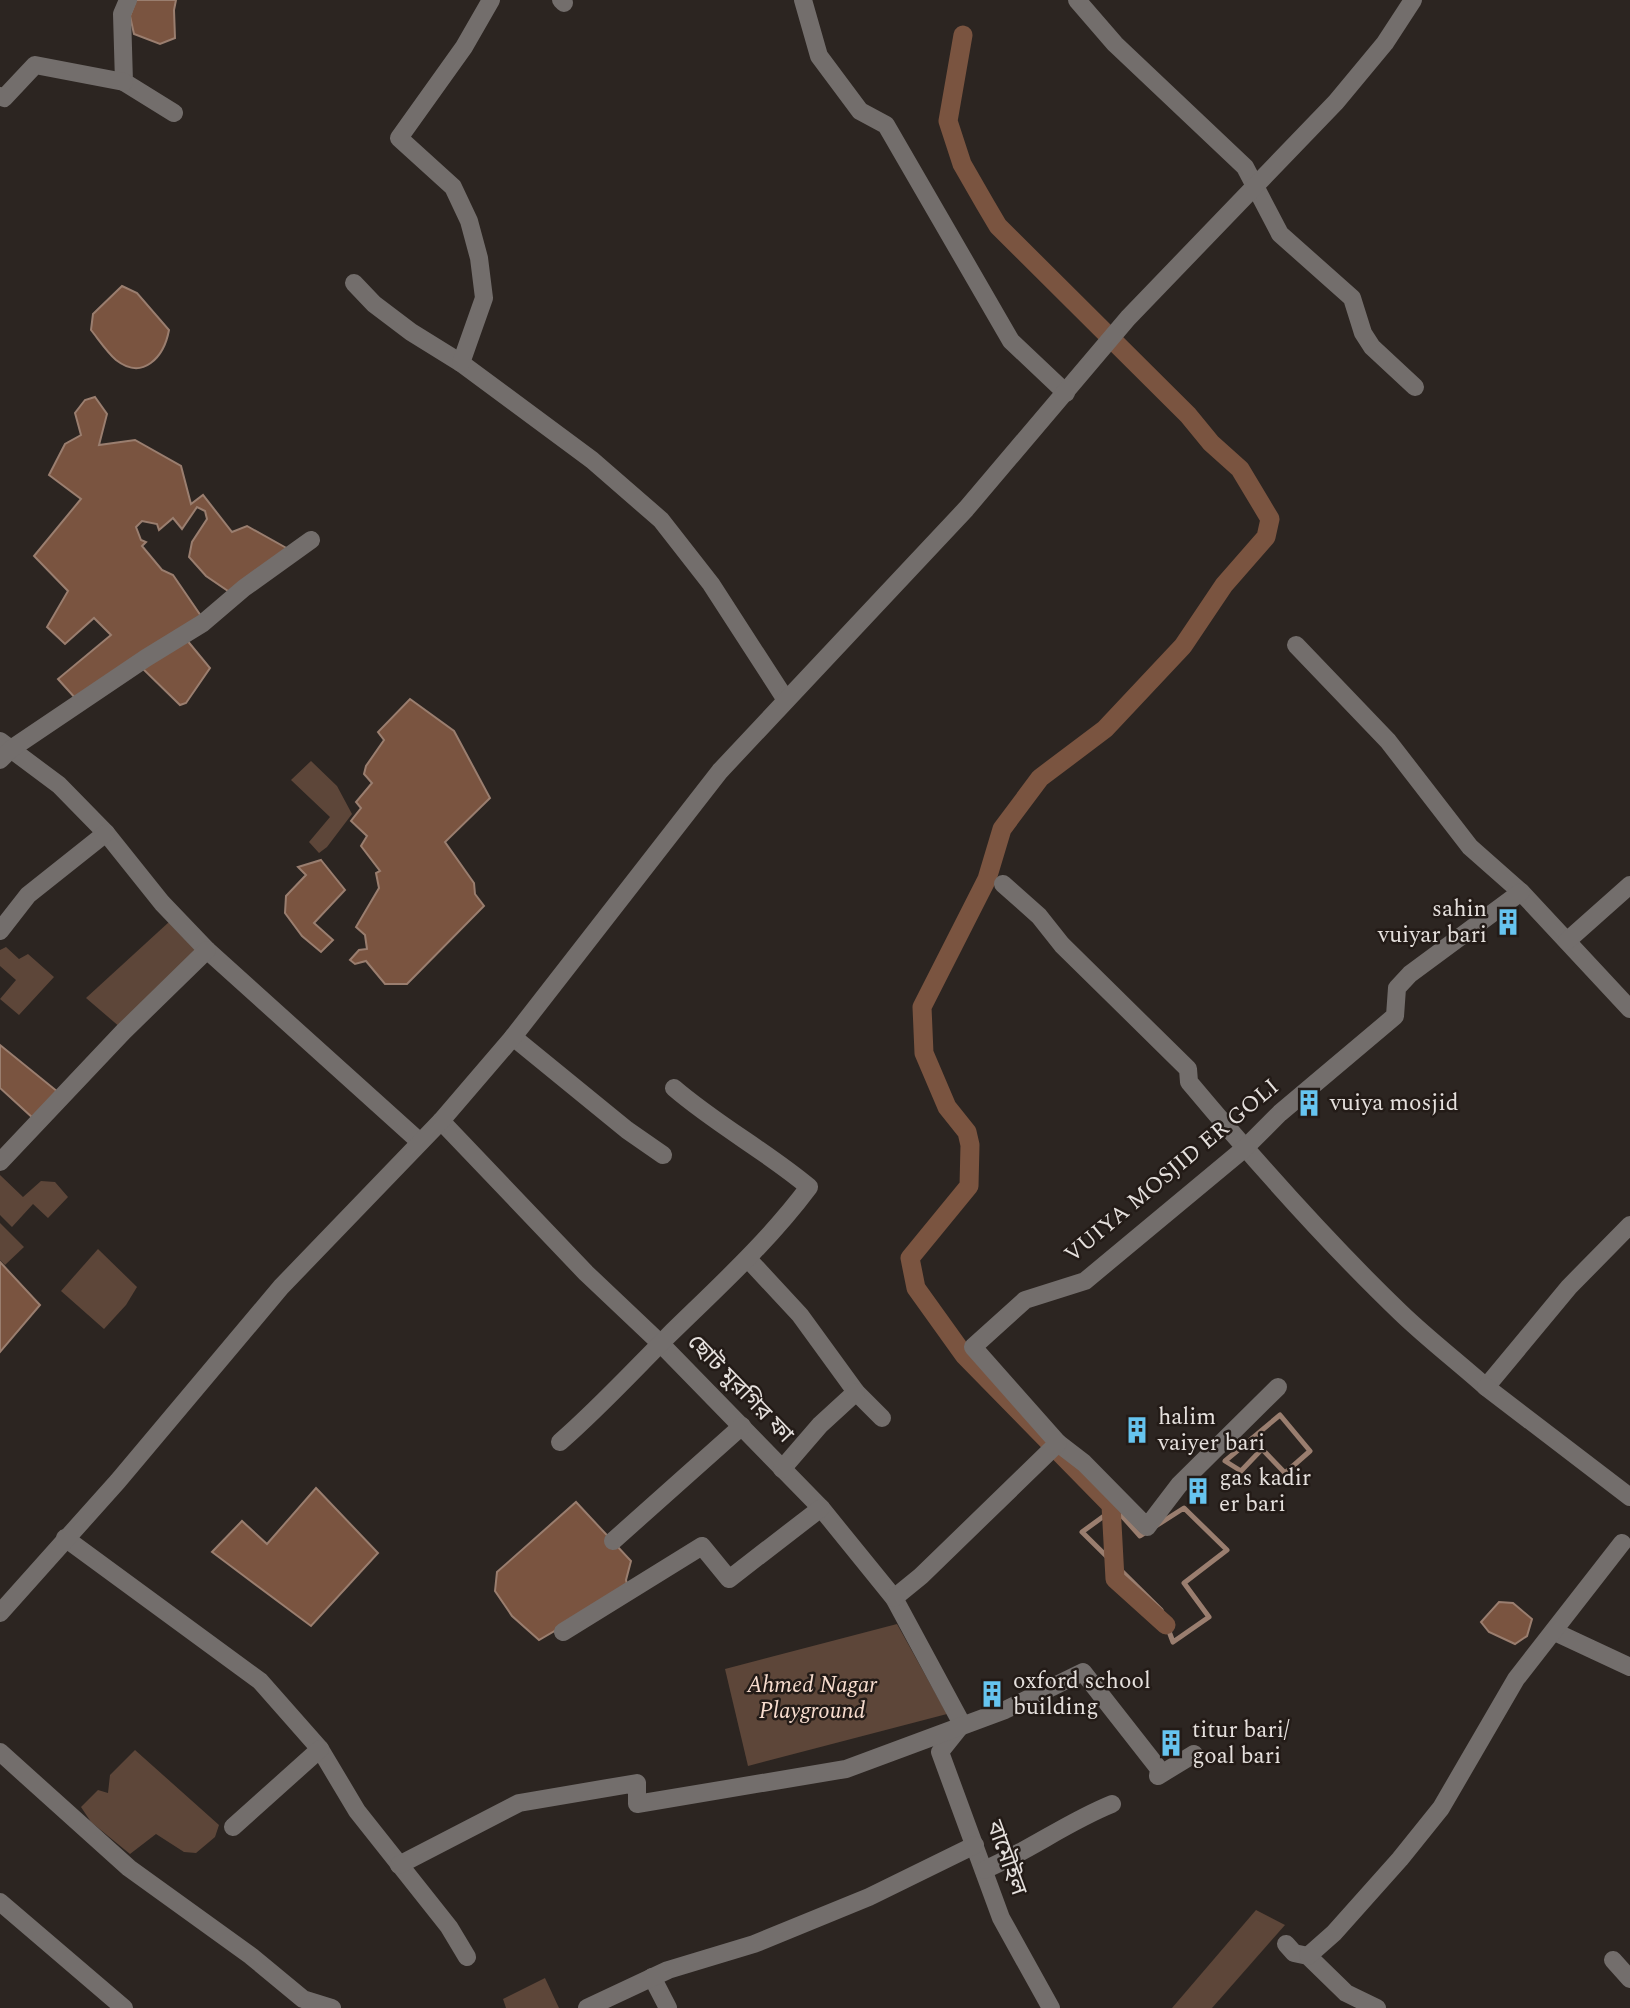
<svg xmlns="http://www.w3.org/2000/svg" width="1630" height="2008" viewBox="0 0 1630 2008" font-family="Spectral,'Noto Sans Bengali',serif">
<rect width="100%" height="100%" fill="#2c2521"/>
<g fill="#5d4639">
<path d="M311 761 337 786 352 814 327 847 319 853 309 842 330 817 291 780Z"/>
<path d="M169 922 198 952 121 1028 86 998Z"/>
<path d="M6 947 19 959 28 954 54 977 19 1015 0 999 16 980 0 966V950Z"/>
<path d="M0 1175 23 1197 41 1181 55 1182 68 1197 48 1218 33 1204 12 1227 0 1215Z"/>
<path d="M0 1223 24 1247 5 1265 0 1260Z"/>
<path d="M98 1249 137 1287 126 1305 104 1329 61 1291Z"/>
<path d="M897 1624 947 1714 748 1766 725 1669Z"/>
<path d="M135 1750 219 1825 215 1837 196 1853 184 1852 156 1834 130 1854 91 1822 81 1807 98 1790 108 1793 110 1775Z"/>
<path d="M1256 1910 1285 1925 1212 2008H1172Z"/>
<path d="M545 1978 559 2008H506L503 1999Z"/>
</g>
<g fill="#7a5440" stroke="#9a7e6f" stroke-width="2">
<path d="M136 0H176L174 10 175 38 160 44 134 34 130 16Z"/>
<path d="M122 286 137 293 169 330C164 357 143 381 116 360 107 352 99 340 91 330L93 314Z"/>
<path d="M95 397 107 414 99 445 135 440 181 466 191 504 203 495 232 532 247 526 290 550 231 593 206 576 189 557 192 542 207 519 205 511 197 507 182 529 173 518 159 530 157 524 142 521 136 527 141 540 146 542 142 546 162 570 173 575 201 616 76 699 58 679 111 635 94 618 65 644 47 627 68 591 34 556 81 499 49 475 65 444 81 435 75 413 85 400Z"/>
<path d="M186 639 210 668 186 703 180 705 143 669Z"/>
<path d="M410 699 454 731 490 798 445 842 474 883 475 894 484 906 407 984H385L366 961 355 964 350 960 359 950 367 949 365 935 356 927 379 888 376 873 380 871 361 846 367 836 351 821 361 808 356 802 372 783 364 774 366 766 384 740 378 732Z"/>
<path d="M321 860 345 890 314 923 333 940 321 952 302 936 285 913 286 896 306 875 298 867Z"/>
<path d="M0 1045 58 1092 34 1119 0 1088Z"/>
<path d="M0 1262 40 1305 0 1352Z"/>
<path d="M316 1488 378 1553 311 1626 212 1552 242 1521 267 1544Z"/>
<path d="M576 1502 631 1561 626 1580 628 1588 539 1640 512 1616 495 1591 497 1572Z"/>
<path d="M1499 1602 1513 1603 1532 1619 1527 1636 1515 1644 1489 1632 1481 1622Z"/>
</g>
<g fill="none" stroke-linecap="round" stroke-linejoin="round">
<g stroke="#9a7e6f" stroke-width="5">
<path d="M1280 1415 1310 1451 1285 1473 1262 1449 1241 1471 1225 1461Z"/>
<path d="M1115 1508 1140 1536 1184 1508 1227 1550 1184 1583 1209 1617 1173 1642 1161 1610 1082 1532Z"/>
</g>
<path stroke="#7a5440" stroke-width="19" d="M963 35 948 121 962 164 985 204 998 226 1188 415 1211 443 1240 469 1270 519 1266 537 1224 585 1183 646 1105 729 1040 778 1002 829 987 879 922 1007 924 1053 947 1107 967 1132 970 1145 969 1186 910 1258 916 1288 964 1355 1111 1505 1115 1579 1166 1625"/>
<g stroke="#736e6c" stroke-width="18">
<path d="M128 0 122 14 124 82 174 113"/>
<path d="M561 0 564 3"/>
<path d="M803 0 819 56 860 111 886 125 1011 341 1066 393"/>
<path d="M1077 0 1115 44 1245 167 1280 234 1352 298 1363 333 1372 347 1415 387"/>
<path d="M0 96 4 98 35 65 124 82"/>
<path d="M354 283 374 304 411 332 461 363 592 460 661 520 711 584 786 700"/>
<path d="M461 363 484 298 479 258 469 221 453 187 399 138 464 47 491 0"/>
<path d="M1296 645 1388 741 1470 847 1521 892 1630 1009"/>
<path d="M0 741 59 785 106 833 162 903 207 950 420 1142"/>
<path d="M0 760 11 749 146 658 203 623 244 588 311 540"/>
<path d="M1003 884 1039 916 1062 945 1188 1069 1189 1082C1256 1162 1326 1241 1401 1313 1428 1339 1458 1362 1486 1387L1569 1287 1630 1225"/>
<path d="M0 931 28 895 106 833"/>
<path d="M1567 941 1630 885"/>
<path d="M513 1037 627 1130 663 1155"/>
<path d="M441 1121 586 1273 661 1344 821 1508 894 1598 962 1724"/>
<path d="M0 1162 123 1032 207 950"/>
<path d="M748 1259 800 1315 856 1392 882 1418"/>
<path d="M1486 1387 1630 1497"/>
<path d="M560 1442C599 1408 632 1372 668 1336 717 1288 768 1242 809 1187 766 1151 717 1125 674 1088"/>
<path d="M1058 1443 1084 1463 1147 1527 1179 1485 1278 1387"/>
<path d="M782 1469 820 1425 856 1392"/>
<path d="M65 1538 260 1681 320 1749 357 1811 449 1927 467 1957"/>
<path d="M613 1541 742 1426"/>
<path d="M894 1598 921 1576 1058 1443 973 1347 1025 1300 1085 1281 1245 1148 1280 1113 1395 1016 1397 988 1410 974 1521 892"/>
<path d="M0 1613 118 1481 281 1287 441 1121 513 1037 720 771 966 509 1128 318 1336 102 1385 43 1413 0"/>
<path d="M563 1632 702 1546 729 1579 821 1508"/>
<path d="M1555 1632 1630 1667"/>
<path d="M960 1727 940 1752 1001 1918 1051 2008"/>
<path d="M0 1752 129 1868 251 1956 303 1999 332 2008"/>
<path d="M233 1827 320 1749"/>
<path d="M399 1865 519 1803 637 1783V1804L846 1769 1005 1710 1083 1672 1159 1769 1158 1776 1194 1754"/>
<path d="M984 1870C1029 1851 1067 1822 1112 1804"/>
<path d="M0 1902 124 2008"/>
<path d="M1286 1944 1294 1953 1308 1956 1346 1993 1377 2008"/>
<path d="M1308 1956 1334 1933 1400 1859 1441 1808 1516 1679 1622 1543"/>
<path d="M1613 1960 1630 1979"/>
<path d="M652 1977 668 2008"/>
<path d="M587 2008 668 1970 754 1944 869 1897 975 1845"/>
</g>
</g>
<defs>
<symbol id="building-bare" viewBox="-9 -9 18 18"><path d="M-4-6H4V6H1V3H-1V6H-4ZM-2.5-4.3h1.7v1.8h-1.7ZM.8-4.3h1.7v1.8H.8ZM-2.5-1h1.7V.8h-1.7ZM.8-1h1.7V.8H.8Z" fill="#66c4ef" stroke="#231b17" stroke-width="2.5" paint-order="stroke"/></symbol>
</defs>
<g fill-rule="evenodd">
<use href="#building-bare" x="1489" y="903" width="38" height="38"/>
<use href="#building-bare" x="1290" y="1084" width="38" height="38"/>
<use href="#building-bare" x="1118" y="1411" width="38" height="38"/>
<use href="#building-bare" x="1179" y="1472" width="38" height="38"/>
<use href="#building-bare" x="973" y="1675" width="38" height="38"/>
<use href="#building-bare" x="1152" y="1724" width="38" height="38"/>
</g>
<g text-anchor="middle" dominant-baseline="central" stroke-width="5" stroke-linejoin="round" paint-order="stroke">
<g font-size="23" fill="#e5e0dd" stroke="#231b17" text-anchor="start">
<text x="1487" y="909" text-anchor="end">sahin<tspan x="1487" dy="26">vuiyar bari</tspan></text>
<text x="1330" y="1103">vuiya mosjid</text>
<text x="1158" y="1417">halim<tspan x="1158" dy="26">vaiyer bari</tspan></text>
<text x="1219" y="1478">gas kadir<tspan x="1219" dy="26">er bari</tspan></text>
<text x="1013" y="1681">oxford school<tspan x="1013" dy="26">building</tspan></text>
<text x="1192" y="1730">titur bari/<tspan x="1192" dy="26">goal bari</tspan></text>
</g>
<g font-size="23" fill="#e5e0dd" stroke="#231b17">
<text transform="translate(1172 1171) rotate(-40)">VUIYA MOSJID ER GOLI</text>
<text transform="translate(740 1389) rotate(46)">ছোট মুরগির ফা</text>
<text transform="translate(1006 1858) rotate(70)">বামৌইল</text>
</g>
<g font-size="23" font-style="italic" fill="#f7dcce" stroke="#231b17">
<text x="812" y="1685">Ahmed Nagar<tspan x="812" dy="26">Playground</tspan></text>
</g>
</g>
</svg>
